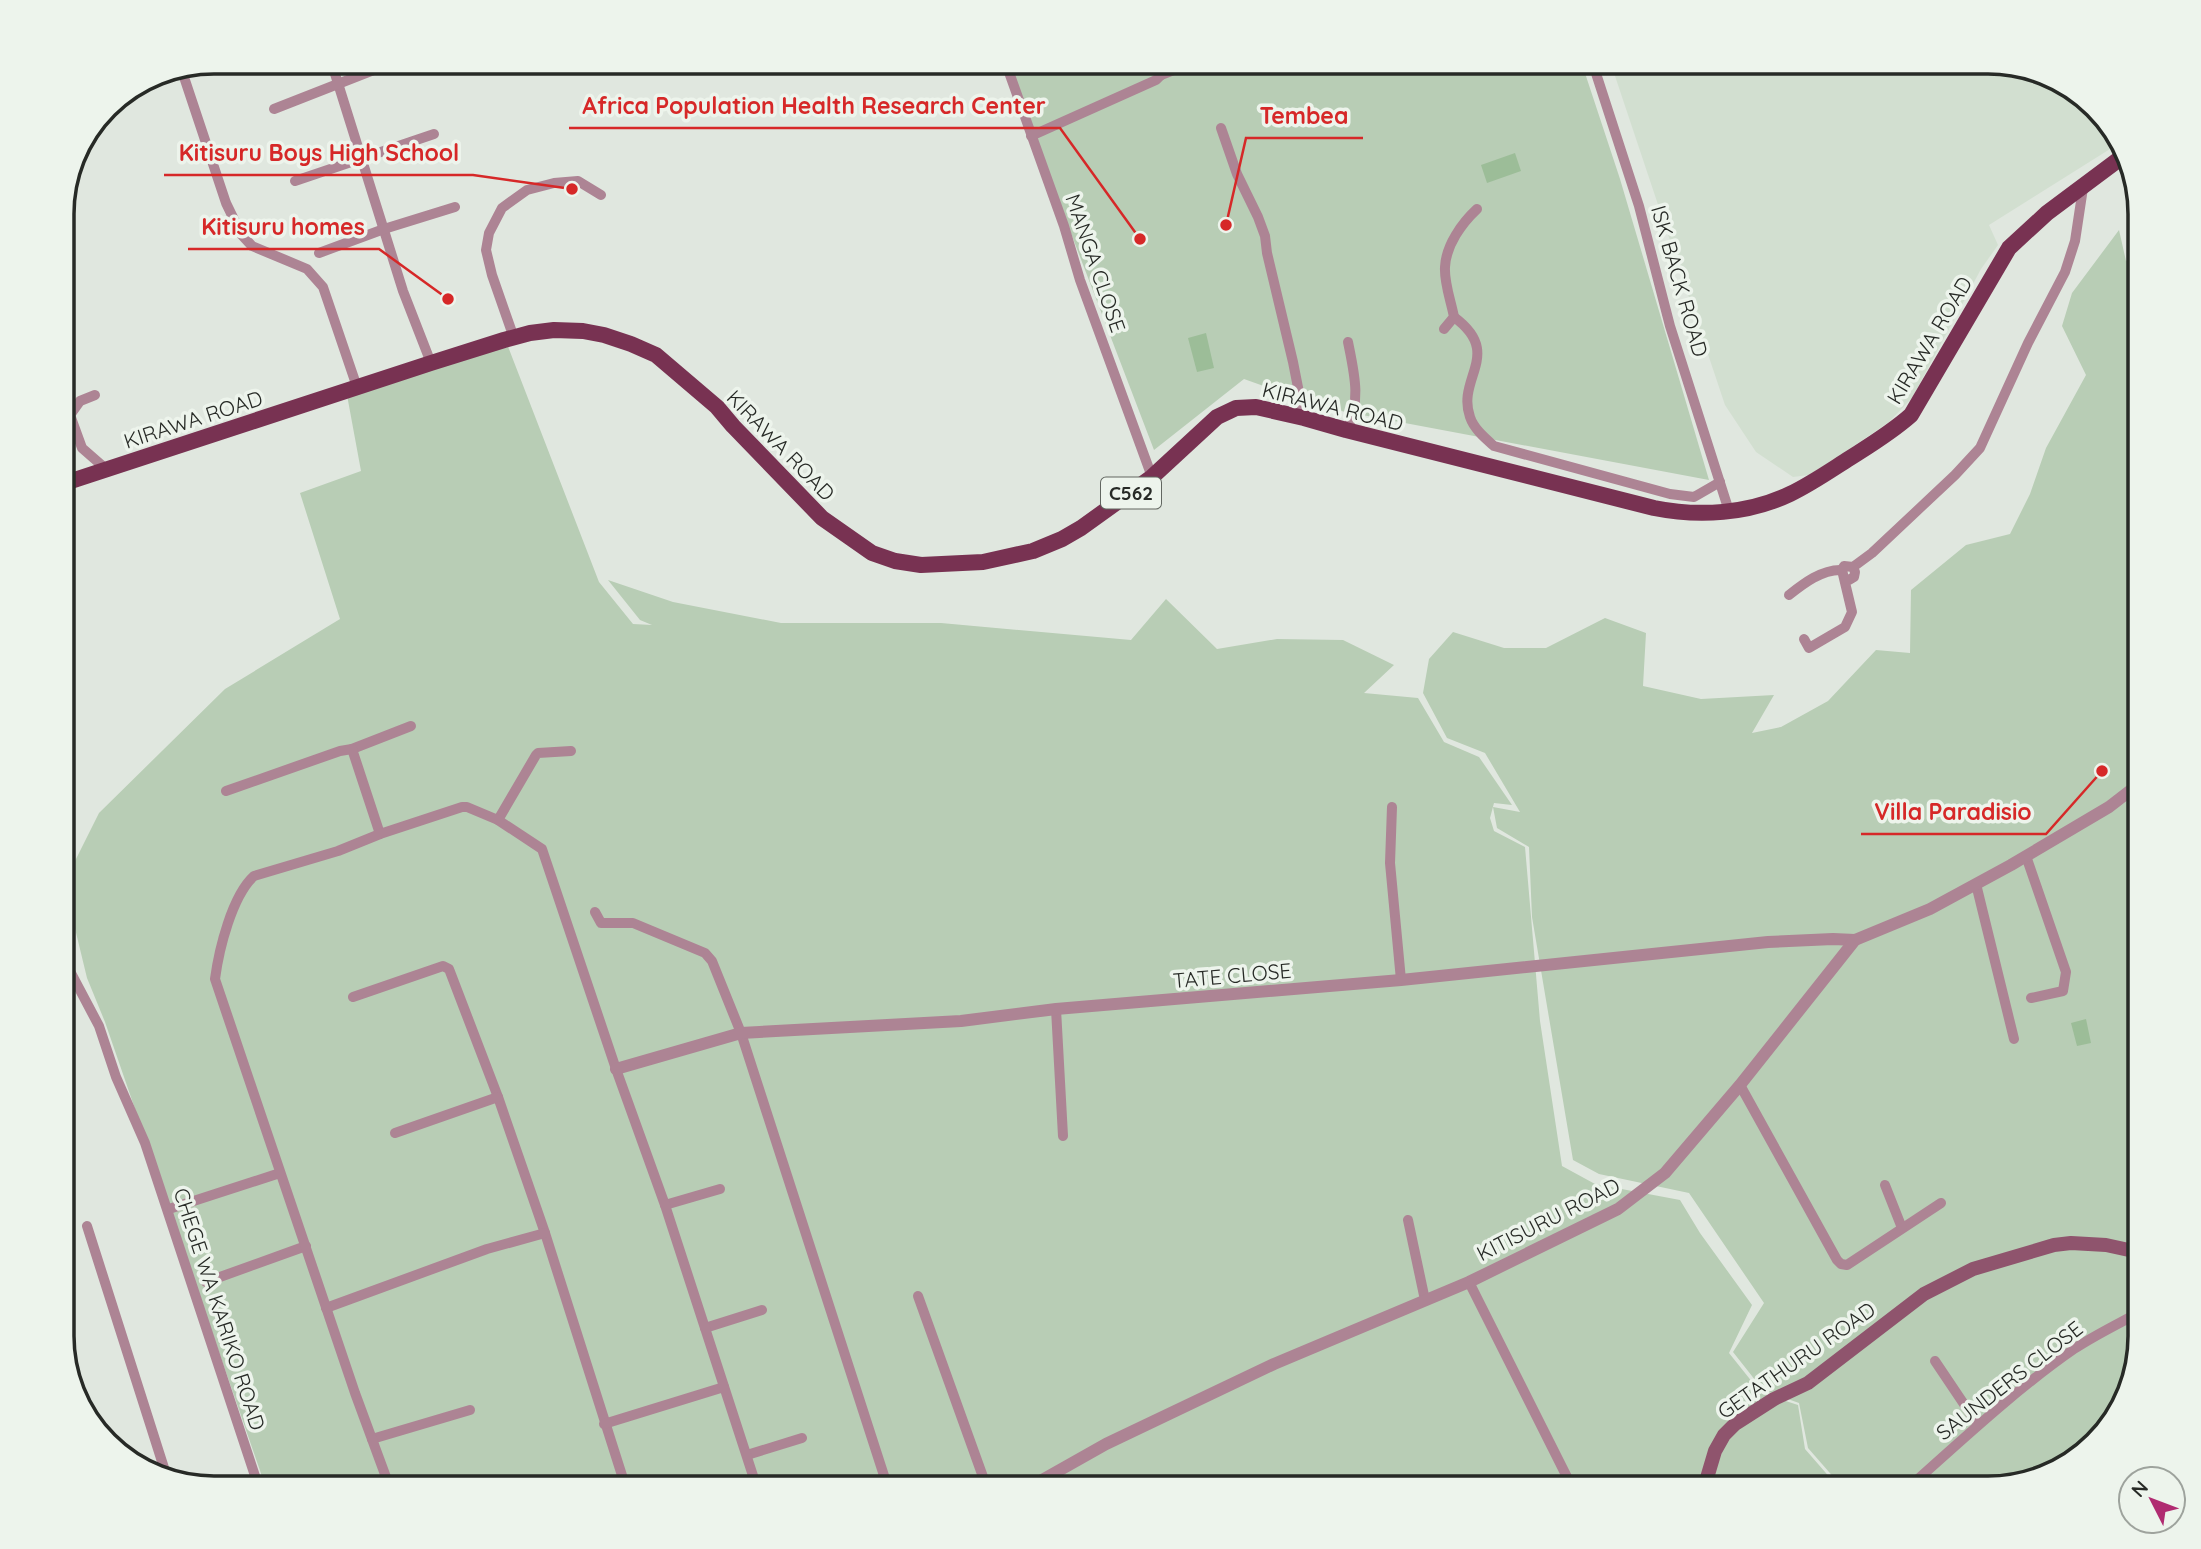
<svg xmlns="http://www.w3.org/2000/svg" width="2201" height="1549" viewBox="0 0 2201 1549" font-family="Quicksand,sans-serif">
<rect width="100%" height="100%" fill="#e0e7df"/>
<path fill="#d2dfd0" d="M1610 61H1988L2080 93 2116 136 2118 144 1989 225 1998 245 1981 269 1912 398 1889 422 1833 460 1809 475 1793 477 1756 452 1725 405Z"/>
<g fill="#b8cdb5">
<path d="M1005 61H1581L1620 179 1709 480 1325 408 1244 379 1154 450Z"/>
<path d="M2119 230 2126 261 2140 250V1336L2108 1428 2055 1472 1987 1488H1843L1808 1448 1799 1403 1763 1390 1733 1352 1764 1303 1689 1193 1599 1174 1573 1160 1532 917 1529 847 1497 828 1493 807 1520 812 1485 753 1447 738 1423 693 1429 659 1453 632 1504 648H1546L1605 618 1646 633 1643 686 1701 699 1774 695 1752 733 1781 727 1828 701 1876 650 1910 653 1911 590 1966 545 2010 534 2030 494 2046 448 2086 375 2062 326 2072 293Z"/>
<path d="M507 344 599 582 633 624 652 625 640 620 608 580 673 602 781 623H941L1131 640 1166 599 1217 649 1277 639 1343 640 1394 665 1364 693 1418 698 1444 742 1479 757 1512 805 1494 803 1490 818 1494 831 1525 847 1540 1021 1562 1166 1595 1184 1680 1200 1700 1233 1752 1305 1729 1353 1761 1393 1798 1405 1805 1449 1839 1488H266L105 1022 87 978 64 883 99 813 225 689 340 619 300 493 361 471 347 395Z"/>
</g>
<g fill="#9cbd98">
<path d="M1515 153 1521 171 1487 183 1481 165Z"/>
<path d="M1206 333 1214 368 1197 372 1188 338Z"/>
<path d="M2086 1019 2091 1043 2077 1046 2071 1023Z"/>
</g>
<g fill="none" stroke-linecap="round" stroke-linejoin="round">
<g stroke="#ad8494" stroke-width="10">
<path d="M331 61 403 291 431 363"/>
<path d="M1005 61 1064 226 1080 280 1152 477"/>
<path d="M1592 61 1639 206 1670 326 1729 511"/>
<path d="M181 68 226 203 241 234 252 246 307 269 323 287 357 387"/>
<path d="M1161 75 1196 61"/>
<path d="M274 109 394 62"/>
<path d="M1221 128 1237 174 1258 217 1265 236 1267 253 1293 362 1304 418"/>
<path d="M1031 136 1156 80 1161 75 1162 61"/>
<path d="M295 181 434 134"/>
<path d="M319 253 384 229 455 207"/>
<path d="M1454 317C1504 354 1456 378 1470 417 1474 429 1485 438 1494 446L1670 494 1694 497 1720 482"/>
<path d="M1444 329 1454 317C1451 301 1444 283 1445 267 1446 245 1462 223 1477 209"/>
<path d="M514 338 492 275 486 250 489 233 502 208 527 190 554 183 578 181 601 195"/>
<path d="M95 395 80 401 70 415 82 448 106 469"/>
<path d="M1346 430C1362 403 1354 372 1348 342"/>
<path d="M1853 567 1872 553 1955 475 1980 448 2028 343 2065 272 2075 241 2083 188"/>
<path d="M1789 595C1803 584 1822 569 1842 570"/>
<path d="M1804 639 1809 648 1845 627 1852 612 1842 570 1844 566 1853 567 1855 572 1854 577 1849 580 1844 578"/>
<path d="M352 749 411 726"/>
<path d="M226 791 340 751 352 749 380 834"/>
<path d="M1392 807 1390 863 1401 980"/>
<path d="M498 820 536 755 538 753 571 751"/>
<path d="M2026 856 2066 972 2063 991 2031 998"/>
<path d="M1976 884 2014 1039"/>
<path d="M595 912 601 923H633L705 953 712 961 741 1033 888 1488"/>
<path d="M62 956 99 1026 116 1077 145 1143 259 1488"/>
<path d="M353 997 443 966 449 969 498 1097 545 1233 626 1488"/>
<path d="M1056 1009 1063 1136"/>
<path d="M1740 1085 1837 1260 1841 1264 1847 1265 1941 1203"/>
<path d="M395 1133 498 1097"/>
<path d="M1885 1185 1902 1228"/>
<path d="M665 1205 720 1189"/>
<path d="M172 1208 280 1173"/>
<path d="M1408 1220 1425 1300"/>
<path d="M87 1226 165 1471"/>
<path d="M206 1282 306 1246"/>
<path d="M1469 1282 1568 1479 1570 1488"/>
<path d="M918 1296 987 1488"/>
<path d="M326 1308 487 1249 545 1233"/>
<path d="M705 1328 762 1310"/>
<path d="M1935 1361 1978 1425"/>
<path d="M604 1424 724 1387"/>
<path d="M372 1439 470 1410"/>
<path d="M747 1455 802 1438"/>
<path d="M390 1488 355 1393 215 979C219 949 232 896 254 876L338 851 380 834 462 807H467L498 820 542 849 616 1069 665 1205 757 1488"/>
<path d="M1908 1488C1962 1440 2015 1390 2074 1349 2095 1335 2118 1324 2140 1312"/>
</g>
<g stroke="#ad8494" stroke-width="12">
<path d="M616 1069 741 1033 961 1021 1056 1009 1401 980 1768 942 1833 939 1855 940"/>
<path d="M1028 1488 1106 1444 1274 1364 1469 1282 1618 1209 1665 1173 1740 1085 1855 940 1930 909 2011 865 2109 807 2131 790 2140 780"/>
</g>
<path stroke="#8f546d" stroke-width="14" d="M1704 1488 1715 1451 1724 1435 1735 1424 1774 1399 1808 1383 1924 1294 1973 1269 2054 1245 2071 1243 2106 1245 2138 1252 2140 1248"/>
<path stroke="#783252" stroke-width="16" d="M62 484 431 363 504 340 530 333 554 330 583 331 604 335 631 344 656 355 717 407 733 426 822 518 872 553 895 561 921 565 983 562 1033 551 1062 539 1081 528 1152 477 1217 417 1236 408 1256 407 1304 418 1346 430 1654 508C1699 517 1748 514 1790 494 1811 484 1831 470 1850 458 1872 444 1892 432 1911 415L2009 248 2047 213 2126 154"/>
</g>
<g text-anchor="middle" dominant-baseline="central" stroke-width="7" stroke-linejoin="round" paint-order="stroke">
<rect fill="#edf4ec" stroke="#626761" stroke-width="2" x="1101" y="477.5" width="60" height="31" rx="5"/>
<g font-size="19" font-weight="bold" fill="#272a26">
<text x="1131" y="493">C562</text>
</g>
<g font-size="21" fill="#272a26" stroke="#edf4ec">
<text transform="translate(1096 263) rotate(71)">MANGA CLOSE</text>
<text transform="translate(1680 281) rotate(74)">ISK BACK ROAD</text>
<text transform="translate(1929 340) rotate(-59)">KIRAWA ROAD</text>
<text transform="translate(1333 406) rotate(14)">KIRAWA ROAD</text>
<text transform="translate(193 419) rotate(-18)">KIRAWA ROAD</text>
<text transform="translate(781 445) rotate(46)">KIRAWA ROAD</text>
<text transform="translate(1232 975) rotate(-5)">TATE CLOSE</text>
<text transform="translate(1548 1219) rotate(-27)">KITISURU ROAD</text>
<text transform="translate(220 1309) rotate(72)">CHEGE WA KARIKO ROAD</text>
<text transform="translate(1796 1360) rotate(-35)">GETATHURU ROAD</text>
<text transform="translate(2009 1380) rotate(-38)">SAUNDERS CLOSE</text>
</g>
</g>
<path d="M0 0H2201V1549H0ZM214 74H1988A140 140 0 0 1 2128 214V1336A140 140 0 0 1 1988 1476H214A140 140 0 0 1 74 1336V214A140 140 0 0 1 214 74Z" fill="#edf4ec" fill-rule="evenodd"/>
<path fill="none" stroke="#272a26" stroke-width="3.5" d="M214 74H1988A140 140 0 0 1 2128 214V1336A140 140 0 0 1 1988 1476H214A140 140 0 0 1 74 1336V214A140 140 0 0 1 214 74Z"/>
<path fill="none" stroke="#d62828" stroke-width="2.5" d="M1140 239L1060 128H569M1226 225L1246 138H1363M572 189L473 175H164M448 299L379 249H188M2102 771L2046 834H1861"/>
<g fill="#d62828" stroke="#edf4ec" stroke-width="2.5">
<circle cx="1140" cy="239" r="7"/>
<circle cx="1226" cy="225" r="7"/>
<circle cx="572" cy="189" r="7"/>
<circle cx="448" cy="299" r="7"/>
<circle cx="2102" cy="771" r="7"/>
</g>
<g font-size="23" text-anchor="middle" font-weight="bold" fill="#d62828" stroke="#edf4ec" stroke-width="7" stroke-linejoin="round" paint-order="stroke">
<text x="814" y="114">Africa Population Health Research Center</text>
<text x="1304" y="124">Tembea</text>
<text x="319" y="161">Kitisuru Boys High School</text>
<text x="283" y="235">Kitisuru homes</text>
<text x="1953" y="820">Villa Paradisio</text>
</g>
<g transform="translate(2152 1500) rotate(312)"><circle r="33" fill="#edf4ec" stroke="#9ea39d" stroke-width="2"/>
<path d="M0-5L12 26L0 18L-12 26Z" fill="#b02b71"/>
<text y="-10" font-size="19" font-weight="bold" text-anchor="middle" fill="#272a26">N</text>
</g>
</svg>
